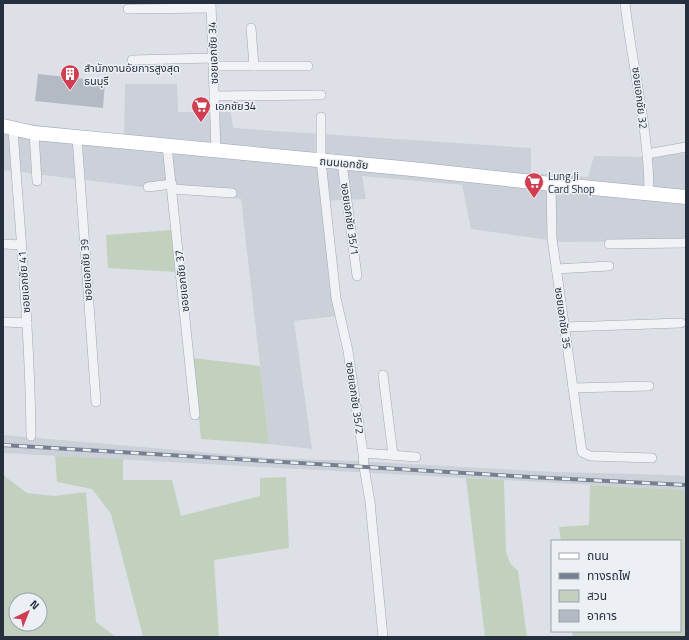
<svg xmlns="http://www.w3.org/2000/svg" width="689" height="640" viewBox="0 0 689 640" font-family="'Titillium Web','Noto Sans Thai',sans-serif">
<rect width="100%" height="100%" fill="#dde1e7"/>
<g fill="#cbd0d9">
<path d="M125 84H177L178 112H231L233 128 531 148V173L588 177 594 156 655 157 686 153V241L563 242 471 229 462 185 362 176 366 199 321 201 337 316 294 321 312 449 269 444 241 199 3 170V119L12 122 124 135Z"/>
<path d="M3 435 270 458 357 461 555 472 673 475 686 476V490L3 453Z"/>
</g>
<g fill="#c2d1be" fill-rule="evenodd">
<path d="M171 230 175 272 108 268 106 235Z"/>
<path d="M193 358 260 366 269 444 201 439Z"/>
<path d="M55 456 123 459V480H172L181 516 260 496V478L286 477 289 548 214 560 219 637H143L111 514 92 489 57 482Z"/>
<path d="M3 475 27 493 54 496 86 492 96 622 116 637H3ZM16 600H40V624H16Z"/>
<path d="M466 478 504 480 506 552 510 563 518 571 527 637H485Z"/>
<path d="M590 485 686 490V637H573L572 631H680V541H561L559 527 589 525Z"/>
</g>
<path fill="#b4bac4" d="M38 74 105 81 103 108 35 101Z"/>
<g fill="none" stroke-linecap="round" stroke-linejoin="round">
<defs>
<g id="minor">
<path d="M211 3 216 151"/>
<path d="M625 3C632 66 649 130 649 193"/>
<path d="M128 9 211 8"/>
<path d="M251 28 254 66"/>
<path d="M132 60 213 58"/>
<path d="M213 66H308"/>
<path d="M214 96 321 95"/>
<path d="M321 117V161L336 298 348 351 363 453 364 467 370 502 383 637"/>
<path d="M13 129C20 231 30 333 31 436"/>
<path d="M34 133 37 181"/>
<path d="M77 137 96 402"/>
<path d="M167 146 195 415"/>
<path d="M647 154 686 147"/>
<path d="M342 163 357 276"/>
<path d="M551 184 552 238 582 452 590 456 652 458"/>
<path d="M148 187 172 184"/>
<path d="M172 189 232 193"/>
<path d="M3 244 21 245"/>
<path d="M609 244 686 243"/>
<path d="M556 269 609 266"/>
<path d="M3 322 27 323"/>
<path d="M565 327 681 323"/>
<path d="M383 375 393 455"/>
<path d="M573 388 649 386"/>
<path d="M363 453 416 457"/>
</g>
<path id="primary" d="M3 126 34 133 412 169 551 184 686 197"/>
</defs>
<use href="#minor" stroke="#a2a8b1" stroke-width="10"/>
<use href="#primary" stroke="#9ca5b3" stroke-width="15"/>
<use href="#minor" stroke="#f0f2f6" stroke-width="9"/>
<use href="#primary" stroke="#fff" stroke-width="14"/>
<defs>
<path id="rail" d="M3 445 530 477 686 485"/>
</defs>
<use href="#rail" stroke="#768091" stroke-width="4"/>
<use href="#rail" stroke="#ecf0f5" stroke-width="2.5" stroke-dasharray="8" stroke-linecap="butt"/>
</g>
<defs>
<symbol id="building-pin" viewBox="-11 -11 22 30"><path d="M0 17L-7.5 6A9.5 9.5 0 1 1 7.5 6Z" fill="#d13d51" stroke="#ecf0f5"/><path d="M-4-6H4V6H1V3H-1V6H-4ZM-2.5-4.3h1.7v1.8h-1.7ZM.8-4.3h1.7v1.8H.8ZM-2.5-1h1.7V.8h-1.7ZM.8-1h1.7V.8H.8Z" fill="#fff"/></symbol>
<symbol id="supermarket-pin" viewBox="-11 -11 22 30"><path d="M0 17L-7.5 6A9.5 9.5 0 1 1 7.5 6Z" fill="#d13d51" stroke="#ecf0f5"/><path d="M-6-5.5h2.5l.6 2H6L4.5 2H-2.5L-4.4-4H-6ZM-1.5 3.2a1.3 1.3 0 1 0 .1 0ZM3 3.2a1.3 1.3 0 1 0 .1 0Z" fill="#fff"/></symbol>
</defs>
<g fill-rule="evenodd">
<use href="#building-pin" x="59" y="63" width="22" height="30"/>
<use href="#supermarket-pin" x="190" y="95" width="22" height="30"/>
<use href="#supermarket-pin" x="523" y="171" width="22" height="30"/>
</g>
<g text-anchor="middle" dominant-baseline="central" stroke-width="3" stroke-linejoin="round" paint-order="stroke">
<g font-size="11" fill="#262f3e" stroke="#ecf0f5">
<text transform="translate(213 53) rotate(-92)">ซอยเอกชัย 34</text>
<text transform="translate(640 98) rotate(83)">ซอยเอกชัย 32</text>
<text transform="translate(344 163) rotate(5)">ถนนเอกชัย</text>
<text transform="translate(350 219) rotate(82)">ซอยเอกชัย 35/1</text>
<text transform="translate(86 270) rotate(-94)">ซอยเอกชัย 39</text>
<text transform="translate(182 281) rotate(-96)">ซอยเอกชัย 37</text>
<text transform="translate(24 282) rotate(-94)">ซอยเอกชัย 41</text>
<text transform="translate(563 318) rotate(82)">ซอยเอกชัย 35</text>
<text transform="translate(355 398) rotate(82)">ซอยเอกชัย 35/2</text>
</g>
<g font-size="11" fill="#262f3e" stroke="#ecf0f5" text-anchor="start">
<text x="84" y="68">สำนักงานอัยการสูงสุด<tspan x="84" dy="13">ธนบุรี</tspan></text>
<text x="215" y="106">เอกชัย34</text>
<text x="548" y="176">Lung Ji<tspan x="548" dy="13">Card Shop</tspan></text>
</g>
</g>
<rect width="689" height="640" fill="none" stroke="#262f3e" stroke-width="8"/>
<rect x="551" y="540" width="130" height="92" fill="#ecf0f5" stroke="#9da3ac"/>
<rect x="559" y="553" width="20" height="6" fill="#ffffff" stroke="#9da3ac"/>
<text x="587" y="560" font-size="12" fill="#262f3e">ถนน</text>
<rect x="559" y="573" width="20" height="6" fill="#768091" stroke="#9da3ac"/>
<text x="587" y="580" font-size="12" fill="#262f3e">ทางรถไฟ</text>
<rect x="559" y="590" width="20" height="12" fill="#c2d1be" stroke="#9da3ac"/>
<text x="587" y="600" font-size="12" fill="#262f3e">สวน</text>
<rect x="559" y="610" width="20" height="12" fill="#b4bac4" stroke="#9da3ac"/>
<text x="587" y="620" font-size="12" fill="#262f3e">อาคาร</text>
<g transform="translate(28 612) rotate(43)"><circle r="19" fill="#ecf0f5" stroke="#9da3ac"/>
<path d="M0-3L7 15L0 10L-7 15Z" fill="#d13d51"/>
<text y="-6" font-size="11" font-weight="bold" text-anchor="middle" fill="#262f3e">N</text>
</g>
</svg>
